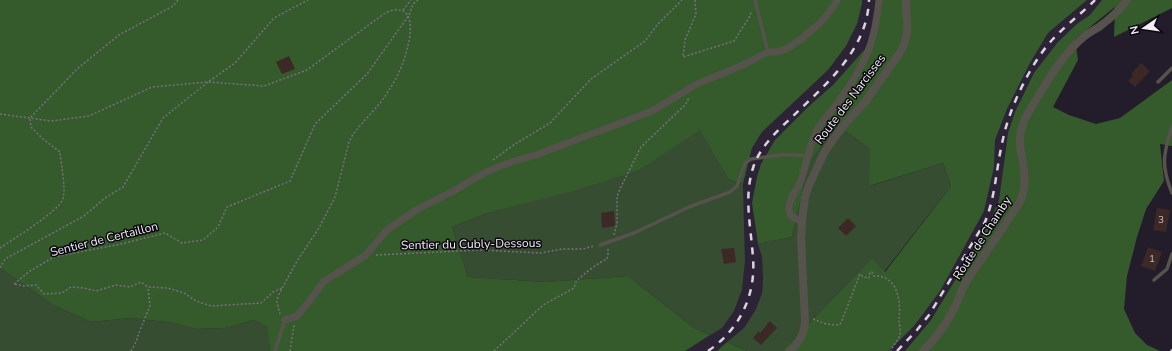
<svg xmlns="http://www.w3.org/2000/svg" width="1172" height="351" viewBox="0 0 1172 351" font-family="'Nunito Sans',sans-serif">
<rect width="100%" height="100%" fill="#231c2a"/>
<g fill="#2d2337">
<path d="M862 0H876L872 34 865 49 833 85 808 107 775 140 752 203 758 244 762 257 763 278 762 293 756 309 744 328 717 351H685L698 342 734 311 742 290 745 261 743 184 752 148 762 132 828 70 846 46 857 24 862 4Z"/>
<path d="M1087 0H1102L1090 15 1078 23 1010 126 1008 133 1004 155 1002 180 999 200 993 214 980 239 931 320 905 351H889L914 326 994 167 995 140 1007 109 1030 63 1048 33Z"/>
</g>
<g fill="#364d31">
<path d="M837 125 870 149V186L943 163 951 186 884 272 872 258 782 351H747L727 342 744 328 756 309 762 293 763 278 762 257 758 244 792 237 809 163Z"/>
<path d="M700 129 728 179 743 184 745 261 742 290 734 311 722 328 710 335 694 328 628 276 545 282 468 277 452 227 488 213 640 170Z"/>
<path d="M0 268 53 305 91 322 131 318 174 323 195 329 225 328 254 320 268 326 270 351H0Z"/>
</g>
<g fill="#355b2d">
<path d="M0 0H862V4L857 24 846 46 828 70 762 132 752 148 743 184 728 179 700 130 640 170 573 191 488 213 452 227 468 277 545 282 628 276 694 328 710 335 685 351H270L267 326 254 320 225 328 195 329 174 323 131 318 91 322 53 305 0 268Z"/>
<path d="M876 0H1087L1048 33 1030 63 1007 109 995 140 994 167 984 211 940 291 914 326 889 351H782L872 258 885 272 951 186 943 163 869 186 870 149 837 125 809 163 792 237 758 244 752 203 757 177 761 164 775 140 808 107 833 85 865 49 872 34Z"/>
<path d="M1102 0H1172V8L1114 37 1115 7 1075 39 1078 60 1053 107 1069 115 1096 124 1120 118 1172 80V146L1160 144 1164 181 1146 209 1137 237 1127 276 1124 309 1135 333 1147 345 1160 351H905L931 320 980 239 993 214 999 200 1008 133 1015 112 1034 73 1058 42 1078 23 1090 15Z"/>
<path d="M727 342 747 351H717Z"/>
</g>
<g fill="#3c2925">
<path d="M289 56 295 69 282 74 276 62Z"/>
<path d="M1141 63 1150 71 1135 87 1128 81 1133 76 1131 74Z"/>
<path d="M1157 208 1170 210 1166 232 1153 230Z"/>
<path d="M614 211 615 226 602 228 601 213Z"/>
<path d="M848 218 856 226 846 236 838 228Z"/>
<path d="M1148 247 1162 252 1155 271 1141 266Z"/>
<path d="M734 248 736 262 724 264 721 249Z"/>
<path d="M770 321 777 328 761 345 753 338 759 331 760 333Z"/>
</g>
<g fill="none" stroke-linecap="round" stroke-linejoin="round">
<g stroke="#76707d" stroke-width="1.5" stroke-dasharray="2 2" stroke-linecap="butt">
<path d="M695 0 696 14 685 40 683 57 734 41 750 16 751 12"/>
<path d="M403 10 411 0"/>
<path d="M0 114 51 121 89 116 152 87 208 82 264 86 307 70 385 13C412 1 413 26 408 45 405 60 398 77 389 90 380 106 363 120 352 136L349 142 335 197 319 228 297 261 278 296 277 302 280 314"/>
<path d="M493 160 515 144 550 123 591 79 645 41 657 25 682 0"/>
<path d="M614 235 617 223V197L620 189 641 147 685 105 689 98"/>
<path d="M0 248C12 240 59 211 63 199 66 187 61 165 60 152L43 139 31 127 30 118 77 69 119 35 173 6 178 0"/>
<path d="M376 255 479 250 541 253 562 249H583L594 246"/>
<path d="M0 268 5 259 84 216 105 198 123 187 163 118 208 82 235 63 274 18 308 0"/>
<path d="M14 284 30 271 54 257 121 244 165 233 182 243 203 240 218 227 227 207 290 181 315 124 367 74 409 15 413 4 418 0"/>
<path d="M15 284 24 286 36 285 44 294 62 293 71 287 84 288 96 291 116 285 130 287 141 282 148 287 168 288 184 293 196 301 211 306 261 303 273 292 282 288"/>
<path d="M813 319 826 324 838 325 841 323 860 274 863 277 869 278 870 272H872L874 276C898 275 901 301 899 320 899 324 901 330 900 335 898 341 893 345 891 351"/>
<path d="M131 351 136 342 140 330 150 306 148 287"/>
<path d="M290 351 294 325"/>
<path d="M494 351 543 305 574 288C575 286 575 283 576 282 580 276 601 261 607 259L608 254V247"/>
</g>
<g stroke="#55534b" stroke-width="3.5">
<path d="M755 0 768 52"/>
<path d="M1158 82 1172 68"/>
<path d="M1172 127C1163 154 1161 166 1172 193"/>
<path d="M600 245 634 233 689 207 730 192 737 186 745 163 751 159 780 155H796L807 156"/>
<path d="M1154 280 1167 269 1172 254"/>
<path d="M275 351 285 320"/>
</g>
<g stroke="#55534b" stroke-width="7">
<path d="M802 221C795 219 790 217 789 210 788 201 795 192 799 185 807 167 808 147 817 130 824 118 834 109 841 98 851 85 859 71 866 56 874 39 877 19 879 0"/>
<path d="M285 320 297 316 311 299 323 282 366 255 387 230 418 209 455 190 486 172 508 163 536 155 652 111 695 85 745 64 768 52H777L786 49 800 40 820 23 834 6 837 0"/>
</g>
<g stroke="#55534b" stroke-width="8">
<path d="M790 351C800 342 804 334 805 321L801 238 802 221 805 197 809 185 824 153 832 141 844 125 865 102 901 51C911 31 906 21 906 0"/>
<path d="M923 351C933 341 943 329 950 316 957 305 960 293 966 282L1020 202C1030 178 1021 165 1020 142 1019 135 1022 128 1024 121 1028 112 1034 103 1039 95 1052 73 1066 51 1086 35 1090 32 1094 30 1099 27 1110 19 1119 11 1127 0"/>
</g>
<g stroke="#dad4df" stroke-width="2.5" stroke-dasharray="7 7" stroke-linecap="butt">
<path d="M708 351C739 330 756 296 753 258 751 226 743 196 754 165 761 146 777 131 791 118 825 85 867 51 869 0"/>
<path d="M897 351 917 330 929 315 985 222C996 195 996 168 1003 139 1009 109 1031 62 1053 39 1066 25 1081 14 1095 0"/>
<path d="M1171 351 1172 350"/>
</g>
</g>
<g text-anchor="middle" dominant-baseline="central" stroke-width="3" stroke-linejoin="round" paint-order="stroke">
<g font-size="10" fill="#c4bcc2">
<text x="1161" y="220">3</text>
<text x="1152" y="259">1</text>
</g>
<g font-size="12" fill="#f2edf7" stroke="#0b080e">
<text transform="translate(850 99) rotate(-53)">Route des Narcisses</text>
<text transform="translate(982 238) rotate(-57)">Route de Chamby</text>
<text transform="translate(104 239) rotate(-14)">Sentier de Certaillon</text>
<text transform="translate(471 244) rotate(-1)">Sentier du Cubly-Dessous</text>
</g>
</g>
<g transform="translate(1144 28) rotate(257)" stroke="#0b080e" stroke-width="3" paint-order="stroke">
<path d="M0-3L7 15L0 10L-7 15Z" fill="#f2edf7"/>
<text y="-6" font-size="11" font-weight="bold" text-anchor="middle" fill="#f2edf7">N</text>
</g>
</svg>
